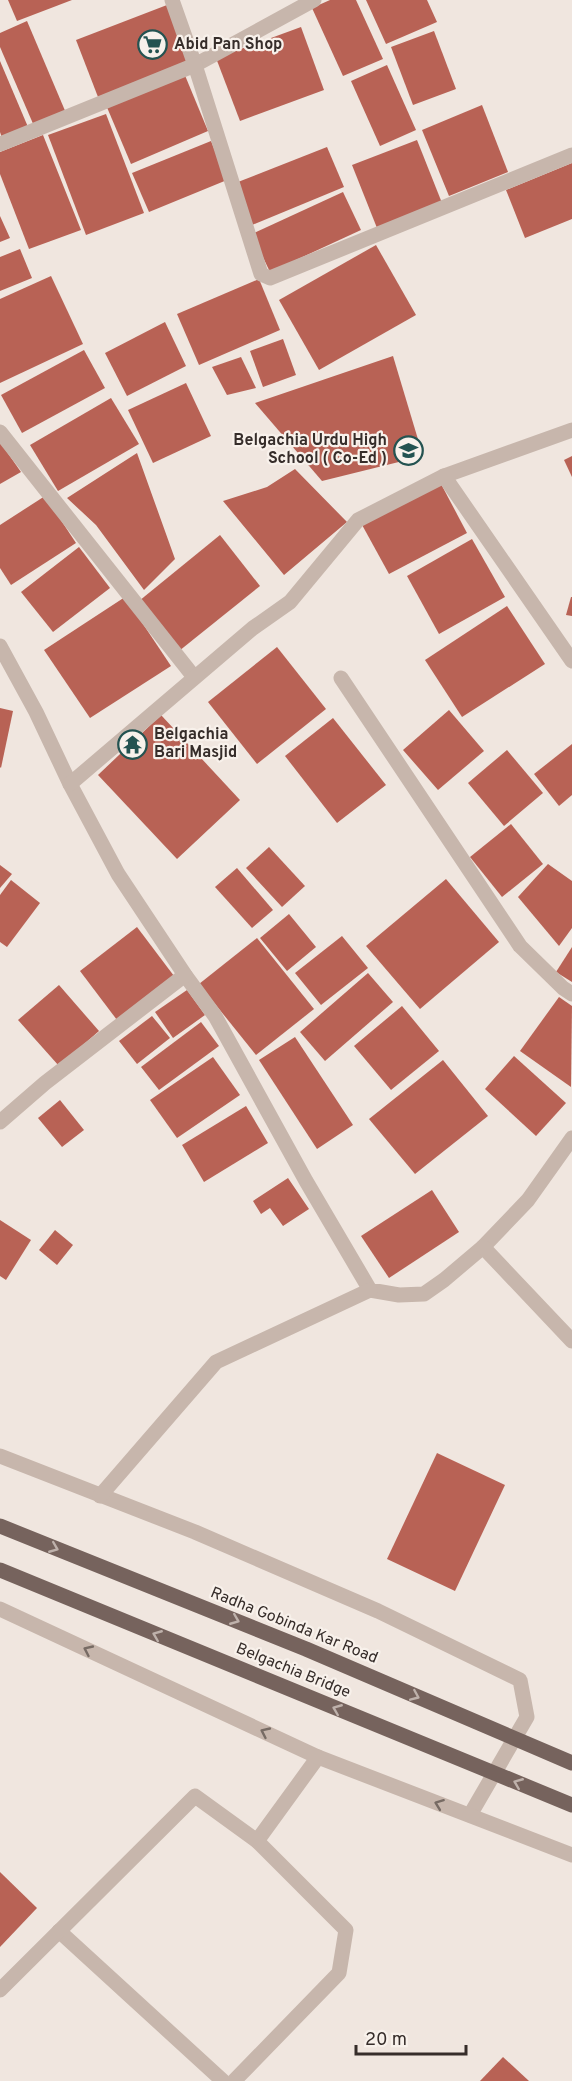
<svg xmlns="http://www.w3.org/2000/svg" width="572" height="2081" viewBox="0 0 572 2081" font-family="Overpass,sans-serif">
<rect width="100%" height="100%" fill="#f0e6df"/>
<g fill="#b86255">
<path d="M8 0H72L17 21Z"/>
<path d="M330 0H356L383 59 343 76 312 8Z"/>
<path d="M366 0H427L437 22 386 44Z"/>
<path d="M167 5 189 61 98 97 76 40Z"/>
<path d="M27 21 66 113 34 126 0 47V33Z"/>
<path d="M301 27 324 90 240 121 216 58Z"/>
<path d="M434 31 456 89 413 105 391 47Z"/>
<path d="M0 61 28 127 2 138 0 132Z"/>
<path d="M387 65 416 130 380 146 351 81Z"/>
<path d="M184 73 208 131 131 164 106 105Z"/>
<path d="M482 105 508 172 449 196 422 130Z"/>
<path d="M106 114 144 213 86 235 48 135Z"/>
<path d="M43 135 81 230 29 249 0 174V152Z"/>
<path d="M417 140 442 203 377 228 352 165Z"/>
<path d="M211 141 227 180 149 212 132 173Z"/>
<path d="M327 147 344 187 252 225 238 182Z"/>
<path d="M572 163V219L525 238 506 190Z"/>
<path d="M343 192 361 230 270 272 252 234Z"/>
<path d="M0 216 10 238 0 242Z"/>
<path d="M376 245 416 315 319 370 279 300Z"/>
<path d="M20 249 32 278 0 291V257Z"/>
<path d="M51 276 83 344 0 383V299Z"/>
<path d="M259 279 280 330 199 365 177 314Z"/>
<path d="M165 322 186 366 127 396 105 353Z"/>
<path d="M283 339 296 375 263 387 250 351Z"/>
<path d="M84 350 105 388 22 433 1 395Z"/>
<path d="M393 356 423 456 322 481 255 403Z"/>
<path d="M241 357 256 388 227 395 212 367Z"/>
<path d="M186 383 211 436 153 463 128 410Z"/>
<path d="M111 398 139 444 58 491 30 445Z"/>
<path d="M0 442 21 472 0 484Z"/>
<path d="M137 453 175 559 144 590 96 525 67 498Z"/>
<path d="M572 456V477L564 460Z"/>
<path d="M295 469 347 522 284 575 223 501 267 487Z"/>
<path d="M440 482 467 533 389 574 361 523Z"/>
<path d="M45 496 76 543 11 585 0 568V525Z"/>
<path d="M220 535 260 586 179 651 139 601Z"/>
<path d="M472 539 505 597 439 634 407 576Z"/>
<path d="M79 547 110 588 53 632 21 592Z"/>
<path d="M125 597 171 666 90 718 44 650Z"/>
<path d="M571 597H572V616L566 615Z"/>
<path d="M507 606 545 664 462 717 425 660Z"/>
<path d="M277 647 326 709 257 764 208 702Z"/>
<path d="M0 708 13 711 1 768 0 767Z"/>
<path d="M449 710 484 751 438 790 403 750Z"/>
<path d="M161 715 240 800 177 859 98 775Z"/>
<path d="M333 718 386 785 337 823 285 756Z"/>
<path d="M572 744V795L559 806 534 774Z"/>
<path d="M507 750 543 793 504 826 468 783Z"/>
<path d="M511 824 543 864 502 897 470 857Z"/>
<path d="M269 847 305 886 282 907 246 868Z"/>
<path d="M548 864 572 881V928L559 946 518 897Z"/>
<path d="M0 865 12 874 0 888Z"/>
<path d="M237 868 273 910 252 928 215 887Z"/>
<path d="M446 879 499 942 420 1009 366 946Z"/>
<path d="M11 880 40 903 7 947 0 942V895Z"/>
<path d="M289 914 316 947 287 971 260 938Z"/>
<path d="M137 927 174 976 117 1020 80 971Z"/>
<path d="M342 936 368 968 321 1005 295 973Z"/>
<path d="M257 938 314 1009 256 1055 199 984Z"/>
<path d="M572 947V982L556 972Z"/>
<path d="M368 973 393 1002 325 1061 300 1032Z"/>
<path d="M59 985 99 1031 59 1066 18 1020Z"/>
<path d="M187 990 205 1015 173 1038 155 1012Z"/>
<path d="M559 997 572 1006 571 1087 520 1051Z"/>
<path d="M402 1006 439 1051 391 1090 354 1046Z"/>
<path d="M152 1016 170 1038 137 1064 119 1041Z"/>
<path d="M201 1022 219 1046 159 1090 141 1067Z"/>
<path d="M295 1037 353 1125 317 1149 259 1060Z"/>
<path d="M514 1056 566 1103 536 1136 485 1089Z"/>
<path d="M213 1057 240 1095 177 1138 150 1100Z"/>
<path d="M443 1060 488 1116 415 1174 369 1119Z"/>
<path d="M60 1100 84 1130 62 1147 38 1118Z"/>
<path d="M246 1106 268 1143 204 1182 182 1145Z"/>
<path d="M288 1178 309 1209 283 1226 270 1208 261 1214 253 1201Z"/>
<path d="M432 1190 459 1232 389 1278 361 1236Z"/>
<path d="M0 1220 31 1240 6 1280 0 1276Z"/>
<path d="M55 1230 73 1245 57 1265 39 1250Z"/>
<path d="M437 1453 505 1485 455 1591 387 1559Z"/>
<path d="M0 1872 37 1908 0 1947Z"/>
<path d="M503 2057 529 2081H480Z"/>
</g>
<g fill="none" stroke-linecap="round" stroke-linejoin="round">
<g stroke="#c7b6ac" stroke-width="15">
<path d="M257 1841 318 1757"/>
<path d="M59 1931 223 2081"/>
<path d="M0 1990 195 1796 257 1841 346 1930 339 1973 234 2081"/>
</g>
<g stroke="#c7b6ac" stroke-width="15">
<path d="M172 0 195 65 314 0"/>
<path d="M0 144 195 65 261 274 270 278 572 155"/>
<path d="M0 432 194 677"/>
<path d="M444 476 572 661"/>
<path d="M0 646 36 712 70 784 118 874 185 975 215 1016 306 1181 370 1290 399 1295 424 1294 444 1280 483 1247 528 1200 572 1138"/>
<path d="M341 678 520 946 563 988 572 994"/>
<path d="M70 784 253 628 290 602 358 520 444 476 572 430"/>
<path d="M0 1122 45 1083 185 975"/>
<path d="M483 1247 572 1341"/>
<path d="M0 1456 195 1532 378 1611 520 1680 527 1717 470 1815"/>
<path d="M100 1496 216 1362 370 1290"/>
<path d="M0 1609 318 1757 572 1855"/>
</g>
<g stroke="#76635d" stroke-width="15">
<path d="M0 1526 306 1649 572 1763"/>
<path d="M0 1570 572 1805"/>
</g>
</g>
<defs><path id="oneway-chevron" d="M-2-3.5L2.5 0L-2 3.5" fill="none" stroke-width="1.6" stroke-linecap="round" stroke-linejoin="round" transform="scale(1.5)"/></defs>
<g stroke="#beb1ab">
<use href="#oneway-chevron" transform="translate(54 1548) rotate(22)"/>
<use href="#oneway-chevron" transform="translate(235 1620) rotate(22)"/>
<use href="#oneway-chevron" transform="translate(157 1635) rotate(-158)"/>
<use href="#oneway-chevron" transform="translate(415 1696) rotate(23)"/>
<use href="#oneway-chevron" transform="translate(337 1709) rotate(-158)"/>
<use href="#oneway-chevron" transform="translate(518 1783) rotate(-158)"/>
</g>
<g stroke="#776b64">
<use href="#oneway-chevron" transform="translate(88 1650) rotate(-155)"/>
<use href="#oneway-chevron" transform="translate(265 1732) rotate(-155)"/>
<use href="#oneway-chevron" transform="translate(439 1804) rotate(-159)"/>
</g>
<defs>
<symbol id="supermarket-ring" viewBox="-11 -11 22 22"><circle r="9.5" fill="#f8f1eb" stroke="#245351" stroke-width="1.5"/><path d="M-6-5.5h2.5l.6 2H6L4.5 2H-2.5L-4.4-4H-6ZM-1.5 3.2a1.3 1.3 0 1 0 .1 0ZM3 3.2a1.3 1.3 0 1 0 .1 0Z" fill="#245351"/></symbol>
<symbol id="school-ring" viewBox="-11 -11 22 22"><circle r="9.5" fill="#f8f1eb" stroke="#245351" stroke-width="1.5"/><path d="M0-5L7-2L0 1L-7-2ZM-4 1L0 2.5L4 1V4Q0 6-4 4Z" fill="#245351"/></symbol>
<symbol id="temple-ring" viewBox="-11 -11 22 22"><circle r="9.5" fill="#f8f1eb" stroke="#245351" stroke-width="1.5"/><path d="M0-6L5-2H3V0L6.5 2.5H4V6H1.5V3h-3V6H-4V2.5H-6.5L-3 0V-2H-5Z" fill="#245351"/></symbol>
</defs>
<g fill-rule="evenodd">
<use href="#supermarket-ring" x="136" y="28" width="33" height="33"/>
<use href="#school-ring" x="392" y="434" width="33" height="33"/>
<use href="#temple-ring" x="116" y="728" width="33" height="33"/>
</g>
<g text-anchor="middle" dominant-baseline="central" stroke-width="4.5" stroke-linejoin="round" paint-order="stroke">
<g font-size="16" font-weight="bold" fill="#362d2a" stroke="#f8f1eb" text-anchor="start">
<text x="174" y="45">Abid Pan Shop</text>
<text x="387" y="441" text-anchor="end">Belgachia Urdu High<tspan x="387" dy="18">School ( Co-Ed )</tspan></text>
<text x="154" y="735">Belgachia<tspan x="154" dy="18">Bari Masjid</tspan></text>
</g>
<g font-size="16" fill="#362d2a" stroke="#f8f1eb">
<text transform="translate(294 1626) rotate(22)">Radha Gobinda Kar Road</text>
<text transform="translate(293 1671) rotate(22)">Belgachia Bridge</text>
</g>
</g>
<path d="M356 2045v9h110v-9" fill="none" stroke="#362d2a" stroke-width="3"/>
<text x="365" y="2045" font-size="18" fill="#362d2a" stroke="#f8f1eb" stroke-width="4.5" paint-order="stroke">20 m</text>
</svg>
